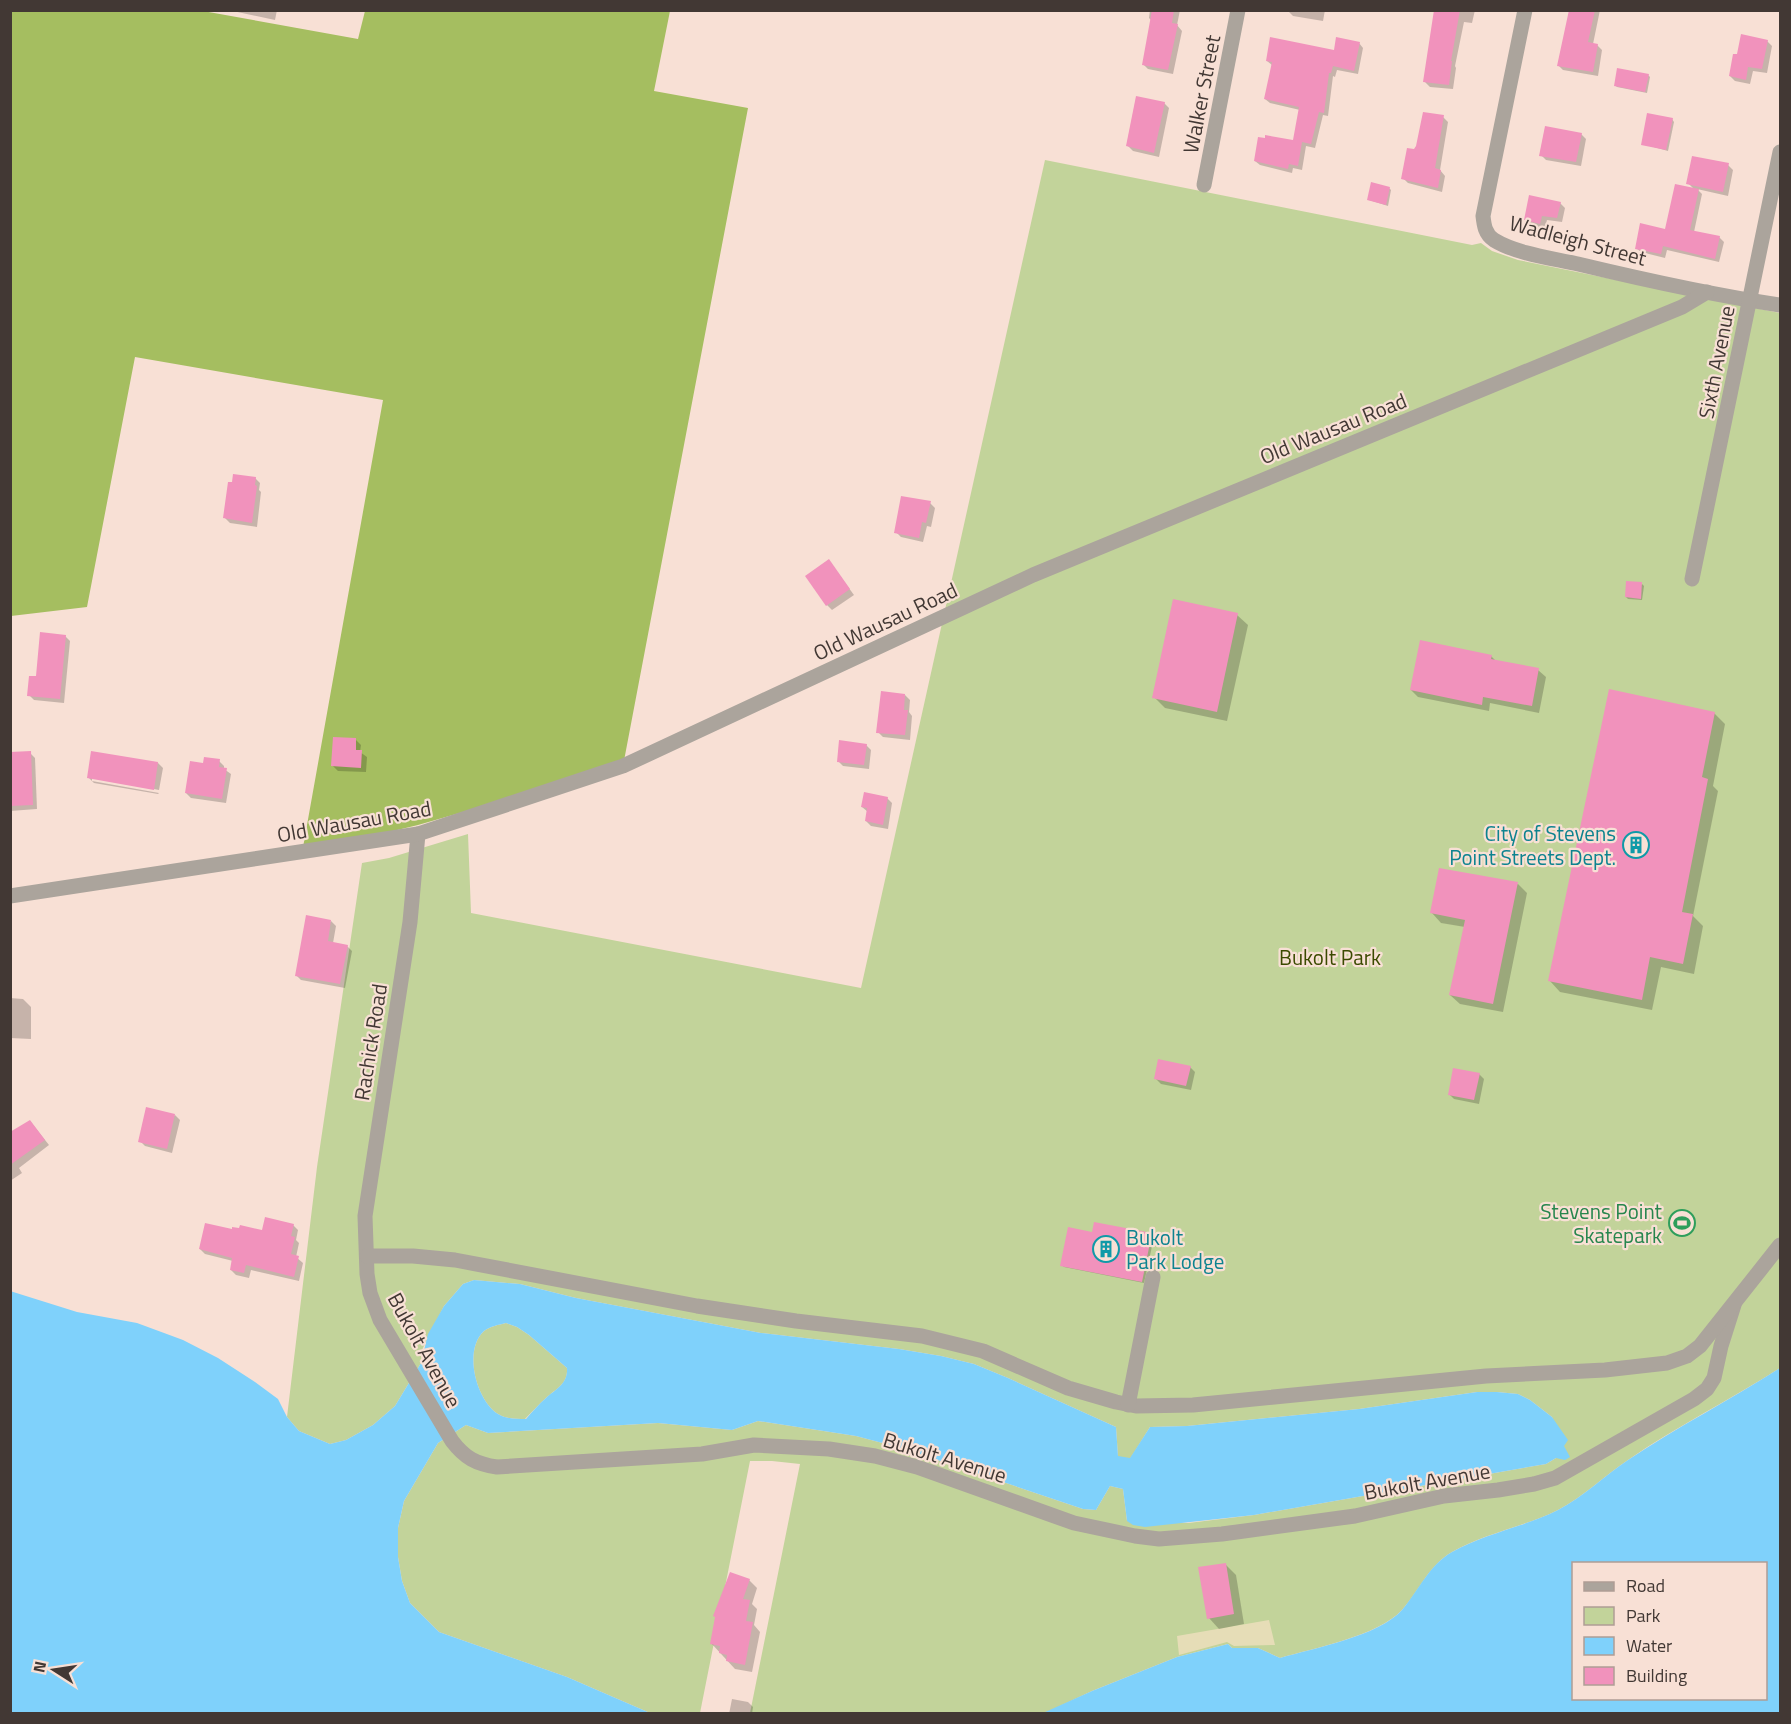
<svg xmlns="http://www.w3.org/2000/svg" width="1791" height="1724" viewBox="0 0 1791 1724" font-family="'Titillium Web',sans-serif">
<rect width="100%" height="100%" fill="#f8e0d5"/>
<g fill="#c2d39a">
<path d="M1045 160 1472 245 1481 243 1492 251 1518 260 1780 313V1368C1730 1400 1677 1426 1628 1460 1604 1476 1583 1497 1558 1510 1524 1527 1485 1533 1452 1552 1429 1565 1419 1591 1402 1610 1378 1636 1314 1648 1280 1658L1258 1648H1232L1228 1644 1177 1657 1092 1691 1043 1714 750 1713 800 1464 772 1461H750L700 1713H650L567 1677 439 1632 410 1603 402 1581 398 1557V1528L404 1501 438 1443 466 1425 488 1433 658 1423 732 1430 758 1421 856 1436 905 1449 1083 1509 1096 1510 1110 1486 1123 1489 1127 1521 1188 1523 1254 1515 1546 1464 1556 1458 1563 1445 1552 1417 1530 1400 1518 1394 1497 1392H1477L1359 1409 1187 1426 1150 1427 1130 1459 1118 1457 1116 1427 1008 1378 974 1364 941 1356 899 1349 761 1333 576 1298 520 1284 474 1280 463 1284 444 1306 422 1350 421 1363 395 1406 373 1425 346 1440 330 1444 299 1431 287 1417 317 1167 362 863 389 858 468 834 471 913 861 988Z"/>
<path d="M506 1323 517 1327 529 1335 567 1368C568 1384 557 1388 546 1398 539 1404 532 1412 525 1419 517 1419 506 1419 498 1414 476 1400 463 1350 484 1331 491 1326 498 1325 506 1323Z"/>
</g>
<path fill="#a5be60" d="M10 11H203L358 39 365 11H670L654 91 748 108 623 766 418 825 302 853 383 400 135 357 87 607 11 616Z"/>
<path fill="#e6ddb7" d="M1269 1620 1275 1645 1234 1646 1227 1642 1179 1655 1177 1636Z"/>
<g fill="#7fd1fb" fill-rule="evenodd">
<path d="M474 1280 520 1284 576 1298 761 1333 899 1349 941 1356 974 1364 1008 1378 1116 1427 1118 1456 1130 1458 1150 1427 1187 1426 1359 1409 1477 1392H1497L1518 1394 1530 1400 1552 1417 1568 1440 1564 1446 1570 1457 1565 1460 1556 1458 1546 1464 1254 1515 1145 1527 1133 1525 1127 1521 1123 1489 1110 1486 1096 1510 1083 1509 905 1449 856 1436 758 1421 732 1430 658 1423 488 1433 466 1425 438 1443 404 1501 398 1528V1557L402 1581 410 1603 439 1632 567 1677 650 1713H11L10 1291 77 1312 137 1323 183 1340 218 1358 255 1382 278 1399 287 1417 299 1431 330 1444 346 1440 373 1425 395 1406 421 1363 428 1334 444 1306 463 1284ZM506 1323 517 1327 529 1335 567 1368C568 1384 556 1389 546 1398 539 1404 532 1412 526 1419 517 1419 506 1419 498 1414 476 1400 463 1350 484 1331 491 1326 498 1325 506 1323Z"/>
<path d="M1780 1368V1713H1043L1092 1691 1177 1657 1228 1644 1232 1648H1258L1280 1658C1314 1648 1379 1636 1402 1610 1419 1590 1429 1565 1452 1552 1486 1533 1524 1527 1558 1510 1583 1497 1604 1476 1628 1460 1677 1427 1730 1400 1780 1368ZM1574 1564H1766V1698H1574Z"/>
</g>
<g fill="#0003">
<path d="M228 10H277L275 20Z"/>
<path d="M1150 10H1180L1177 25 1182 31 1173 74 1148 69 1143 64 1152 21 1149 18Z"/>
<path d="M1325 10 1323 21 1293 16 1288 11Z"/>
<path d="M1435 10H1475L1472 23 1464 22 1455 66 1456 68 1453 89 1430 87 1425 82Z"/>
<path d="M1570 10H1600L1593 44 1597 45 1602 50 1598 76 1563 70 1558 65Z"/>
<path d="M1767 41 1772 46 1767 73 1753 71 1750 84 1735 81 1730 76Z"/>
<path d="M1359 43 1363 48 1358 74 1337 70 1335 77 1333 76 1328 116 1323 115 1315 148 1306 146 1302 170 1293 168 1292 173 1260 165 1255 161 1294 142 1300 110 1270 103 1265 99 1272 65 1267 61 1335 52Z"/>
<path d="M1648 75 1650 77 1647 93 1617 87 1615 85Z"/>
<path d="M1164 103 1169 108 1159 157 1133 151 1128 146Z"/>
<path d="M1443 117 1448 122 1440 170 1445 176 1442 192 1408 183 1403 178 1414 151Z"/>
<path d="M1672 119 1674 122 1668 151 1643 144Z"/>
<path d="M1581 134 1586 139 1581 166 1546 160 1541 155Z"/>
<path d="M1728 165 1733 170 1728 196 1697 189 1702 194 1694 232 1719 237 1724 242 1719 262 1667 250 1665 258 1641 252 1636 248 1666 231 1694 189 1688 183Z"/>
<path d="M1389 188 1391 190 1388 206 1369 200Z"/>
<path d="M1560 203 1565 208 1562 222 1547 220 1545 228 1530 225 1525 220Z"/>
<path d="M255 478 260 483 259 490 261 492 257 527 230 523 225 518Z"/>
<path d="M930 503 935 508 931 527 927 526 923 542 901 537 896 532Z"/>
<path d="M829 561 854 595 832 610 827 605Z"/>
<path d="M1642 584 1644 586 1642 600 1628 599 1626 597Z"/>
<path d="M1237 615 1248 625 1227 721 1165 708 1154 697Z"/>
<path d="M65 636 70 641 64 703 34 700 29 695Z"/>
<path d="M1491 656 1497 662 1538 670 1546 677 1539 713 1490 703 1489 711 1418 697 1411 690Z"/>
<path d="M905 695 910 700 909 712 912 716 910 740 883 737 878 732Z"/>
<path d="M1714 713 1725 724 1713 786 1718 791 1693 916 1703 926 1694 974 1661 967 1652 1010 1560 992 1550 981Z"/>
<path d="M356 740 361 745 360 752 367 757 366 772 338 771 333 766Z"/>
<path d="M866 745 871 750 869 769 843 766 838 761Z"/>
<path d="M10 753H30L35 758 37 809 10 811Z"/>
<path d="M219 761 224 766V769L231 774 226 803 191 798 186 793 204 765Z"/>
<path d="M158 763 163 768 159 790 92 777V781L159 793 158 794 94 783 89 778Z"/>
<path d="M887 798 892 803 888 829 871 826 866 821 868 812 862 807Z"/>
<path d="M1518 884 1527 893 1503 1012 1460 1004 1450 995 1465 927 1441 923 1432 913Z"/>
<path d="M331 921 336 926 333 943 347 946 352 951 345 988 301 980 296 975Z"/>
<path d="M10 998 23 999 31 1007V1039L10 1038Z"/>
<path d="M1190 1067 1195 1072 1191 1090 1161 1084 1156 1079Z"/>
<path d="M1479 1074 1484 1079 1479 1104 1454 1099 1449 1094Z"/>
<path d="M175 1115 180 1120 172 1153 145 1146 140 1141Z"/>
<path d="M30 1121 49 1145 19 1168 22 1173 10 1181V1134Z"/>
<path d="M293 1225 298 1230 296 1240 299 1243 296 1257 303 1263 299 1281 251 1270 249 1278 236 1275 231 1270 233 1261 205 1254 200 1249 233 1231 263 1232Z"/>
<path d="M1093 1234 1151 1235 1154 1237 1144 1283 1064 1267 1062 1265Z"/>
<path d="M1225 1564 1236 1575 1244 1624 1219 1629 1209 1618Z"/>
<path d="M749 1580 757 1588 752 1604 757 1609 754 1625 760 1632 752 1672 735 1669 711 1643Z"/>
<path d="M732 1699 748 1702 753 1707 752 1714H729Z"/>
</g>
<g fill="#f192bc">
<path d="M1152 10H1174L1172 23 1178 24 1168 70 1142 65Z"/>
<path d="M1434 10H1460L1451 61H1452L1449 85 1423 82Z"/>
<path d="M1569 10H1595L1588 42 1598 44 1593 72 1557 66Z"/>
<path d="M1741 34 1768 40 1762 69 1748 67 1746 80 1729 76 1733 54H1737Z"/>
<path d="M1270 37 1334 50 1336 37 1360 42 1354 71 1333 66 1331 73H1329L1324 113 1319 112 1311 144 1302 142 1298 166 1289 164 1288 169 1254 161 1258 137 1265 138V135L1293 140 1299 107 1264 99 1272 62 1266 61Z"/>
<path d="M1617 68 1649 74 1645 92 1614 86Z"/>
<path d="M1136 96 1165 102 1154 153 1126 146Z"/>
<path d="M1423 112 1444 115 1435 168 1441 170 1438 188 1401 179 1407 148 1414 149 1416 146Z"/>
<path d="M1647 113 1673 118 1666 150 1641 145Z"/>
<path d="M1545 126 1582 133 1576 162 1539 156Z"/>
<path d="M1692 156 1729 163 1723 192 1686 184Z"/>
<path d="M1371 182 1390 187 1386 205 1367 200Z"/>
<path d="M1675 184 1699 189 1690 230 1720 236 1715 259 1663 246 1661 254 1635 249 1640 223 1665 229Z"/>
<path d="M1529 195 1561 202 1557 218 1542 216 1540 224 1524 220Z"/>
<path d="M233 474 256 477 255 485 257 486 252 523 223 518 228 482H232Z"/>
<path d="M901 496 931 501 926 523 922 522 919 538 894 533Z"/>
<path d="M829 559 850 589 826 606 805 576Z"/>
<path d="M1626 581 1642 582 1641 599 1625 597Z"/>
<path d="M1173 599 1238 613 1217 712 1152 698Z"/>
<path d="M40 632 66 635 60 699 27 696 29 676H36Z"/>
<path d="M1420 640 1492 655 1491 659 1539 668 1532 706 1483 697 1482 705 1410 690Z"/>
<path d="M1609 689 1715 712 1702 777 1708 779 1682 912 1693 914 1683 964 1650 957 1642 1000 1548 981Z"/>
<path d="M881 691 905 694 904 710H908L905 735 876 733Z"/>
<path d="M333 737 356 738V750H362L361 768 331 766Z"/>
<path d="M839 740 867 744 864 765 837 762Z"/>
<path d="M31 751 33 805 10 806V752Z"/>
<path d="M91 751 158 762 154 790 87 778Z"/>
<path d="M204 757 220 759 219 767 227 768 222 799 185 793 190 761 203 763Z"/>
<path d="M864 792 888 797 883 825 865 821 867 808 861 807Z"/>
<path d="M1439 868 1518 882 1493 1004 1449 995 1465 920 1430 913Z"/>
<path d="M306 915 331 920 328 941 348 945 340 984 295 976Z"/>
<path d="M1158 1059 1191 1066 1186 1086 1154 1079Z"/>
<path d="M1453 1068 1480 1073 1474 1100 1448 1095Z"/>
<path d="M146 1107 175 1114 167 1149 138 1142Z"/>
<path d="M30 1120 45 1140 10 1165V1132Z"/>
<path d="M265 1217 294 1224 291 1236 295 1237 291 1254 299 1256 294 1277 246 1265 244 1273 230 1270 232 1258 199 1249 205 1223 232 1229V1227L239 1228 240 1225 262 1230Z"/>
<path d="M1094 1222 1152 1233 1142 1282 1060 1266 1068 1227 1092 1232Z"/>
<path d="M1226 1563 1234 1614 1207 1619 1198 1567Z"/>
<path d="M730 1572 750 1579 743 1599 750 1600 746 1621 753 1622 745 1665 726 1661 727 1655 719 1653 720 1646 710 1644 715 1617 713 1616Z"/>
</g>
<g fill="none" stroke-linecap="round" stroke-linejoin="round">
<g stroke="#aba49c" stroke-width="15">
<path d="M1525 10 1483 216C1484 225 1485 234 1494 240 1517 254 1551 258 1578 264 1645 280 1712 295 1780 305"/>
<path d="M1204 185 1238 10"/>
<path d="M1692 579 1780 152"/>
<path d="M418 834 410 922 365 1216 367 1274 370 1293 380 1320 452 1441C465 1458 476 1464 497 1467L702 1454 754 1445 829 1449 875 1456 917 1467 1074 1523 1135 1536 1159 1539 1222 1534 1355 1516 1444 1496 1498 1490 1534 1484 1555 1478 1694 1399 1707 1389 1714 1378 1721 1346 1734 1305"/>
<path d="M10 896 418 834 623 766 1033 575 1682 307 1707 292"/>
<path d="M367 1256H413L455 1260 697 1306 796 1321 922 1336 983 1351 1068 1388 1116 1402 1136 1406 1193 1405 1486 1376 1605 1370 1667 1363 1687 1356 1700 1346 1780 1245"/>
<path d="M1128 1405 1153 1277"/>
</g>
</g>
<defs>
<symbol id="building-ring" viewBox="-11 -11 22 22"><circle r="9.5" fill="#f8e0d5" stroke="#0f9aa8" stroke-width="1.5"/><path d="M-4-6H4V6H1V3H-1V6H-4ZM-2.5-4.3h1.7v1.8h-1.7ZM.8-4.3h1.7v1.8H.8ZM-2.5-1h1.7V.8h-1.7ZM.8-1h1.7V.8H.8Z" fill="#0f9aa8"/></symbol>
<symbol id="stadium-ring" viewBox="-11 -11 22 22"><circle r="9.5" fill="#f8e0d5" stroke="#2e9e5b" stroke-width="1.5"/><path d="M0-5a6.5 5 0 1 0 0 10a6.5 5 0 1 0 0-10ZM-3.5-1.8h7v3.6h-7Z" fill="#2e9e5b"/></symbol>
</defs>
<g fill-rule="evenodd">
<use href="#building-ring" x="1621" y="830" width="30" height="30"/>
<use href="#stadium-ring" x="1667" y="1208" width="30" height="30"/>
<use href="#building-ring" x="1091" y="1234" width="30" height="30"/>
</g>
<g text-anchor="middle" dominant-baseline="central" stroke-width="4.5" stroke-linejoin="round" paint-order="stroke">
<g font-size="21" fill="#423834" stroke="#f8e0d5">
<text transform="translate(1201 94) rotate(-79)">Walker Street</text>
<text transform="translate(1578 240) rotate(15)">Wadleigh Street</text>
<text transform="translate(1716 362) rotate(-79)">Sixth Avenue</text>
<text transform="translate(1333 428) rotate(-22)">Old Wausau Road</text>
<text transform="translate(885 621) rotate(-25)">Old Wausau Road</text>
<text transform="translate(354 821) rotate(-10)">Old Wausau Road</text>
<text transform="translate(370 1042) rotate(-81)">Rachick Road</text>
<text transform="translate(425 1350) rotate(61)">Bukolt Avenue</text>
<text transform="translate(945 1457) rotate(17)">Bukolt Avenue</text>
<text transform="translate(1427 1481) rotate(-10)">Bukolt Avenue</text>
</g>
<g font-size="21" fill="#0d838f" stroke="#f8e0d5" text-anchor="end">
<text x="1616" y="833">City of Stevens<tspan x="1616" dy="24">Point Streets Dept.</tspan></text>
<text x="1126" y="1237" text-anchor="start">Bukolt<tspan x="1126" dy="24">Park Lodge</tspan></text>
</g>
<g font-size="21" fill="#3b4a00" stroke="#f8e0d5">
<text x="1330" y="957">Bukolt Park</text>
</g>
<g font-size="21" fill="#27864d" stroke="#f8e0d5" text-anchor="end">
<text x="1662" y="1211">Stevens Point<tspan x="1662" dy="24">Skatepark</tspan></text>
</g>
</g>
<rect width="1791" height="1724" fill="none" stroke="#423834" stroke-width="24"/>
<rect x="1572" y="1562" width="195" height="138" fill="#f8e0d5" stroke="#af9d95" stroke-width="1.5"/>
<rect x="1584" y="1582" width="30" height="9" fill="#aba49c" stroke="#af9d95" stroke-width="1.5"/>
<text x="1626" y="1592" font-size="18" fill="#423834">Road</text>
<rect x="1584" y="1607" width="30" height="18" fill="#c2d39a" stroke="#af9d95" stroke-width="1.5"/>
<text x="1626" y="1622" font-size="18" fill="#423834">Park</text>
<rect x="1584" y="1637" width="30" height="18" fill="#7fd1fb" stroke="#af9d95" stroke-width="1.5"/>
<text x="1626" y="1652" font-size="18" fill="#423834">Water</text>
<rect x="1584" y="1667" width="30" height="18" fill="#f192bc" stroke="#af9d95" stroke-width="1.5"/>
<text x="1626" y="1682" font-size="18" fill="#423834">Building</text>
<g transform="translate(54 1670) rotate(282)" stroke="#f8e0d5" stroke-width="4.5" paint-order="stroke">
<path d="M0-4.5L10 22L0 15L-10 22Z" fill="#423834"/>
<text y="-9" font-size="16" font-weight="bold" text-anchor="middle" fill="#423834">N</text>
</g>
</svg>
